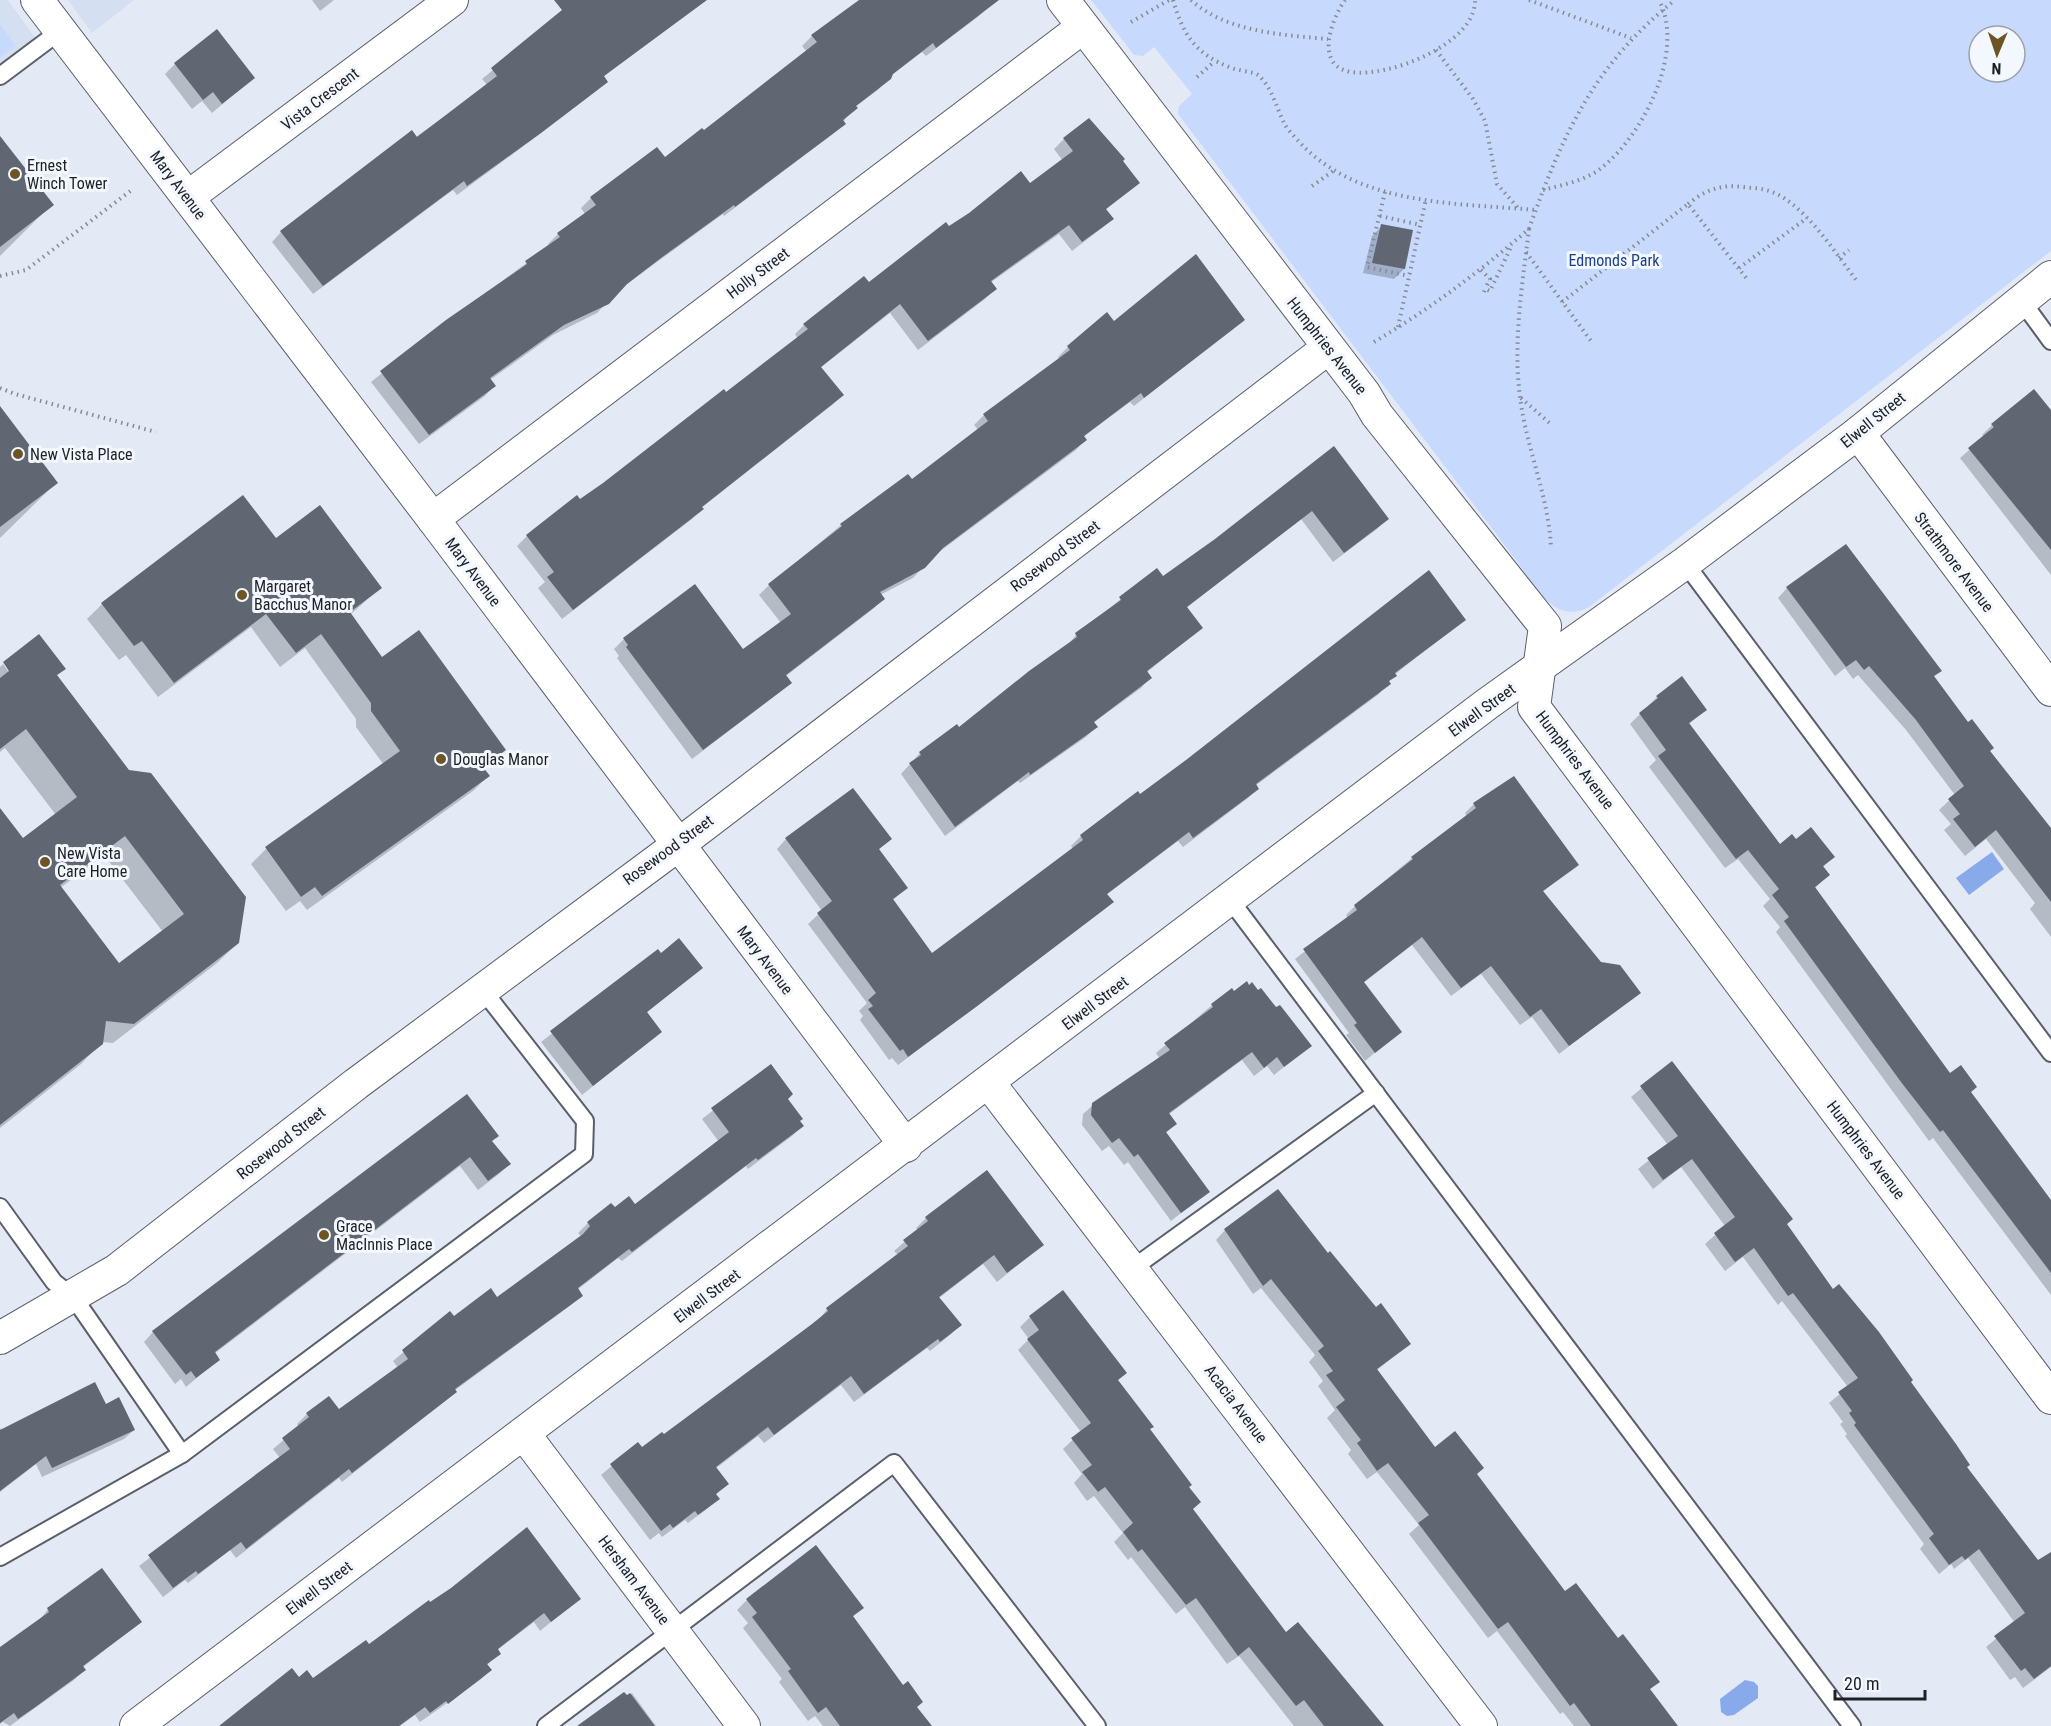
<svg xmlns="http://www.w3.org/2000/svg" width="2051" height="1726" viewBox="0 0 2051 1726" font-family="'Roboto Condensed',sans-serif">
<rect width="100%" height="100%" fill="#e3eaf6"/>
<g fill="#d5dff2">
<path d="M0 0H8L41 46 0 76Z"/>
<path d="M68 0H134L92 33Z"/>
</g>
<g fill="#c7dafe" fill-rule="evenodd">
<path d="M1091 0H2051V251L1589 607C1553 626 1535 584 1515 559L1178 114 1179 106 1192 94 1154 47 1143 56 1134 55ZM1979 36H2015V72H1979Z"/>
<path d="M0 24 16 46 0 58Z"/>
</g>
<g fill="#88aaeb">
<path d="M1992 852 2004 869 1969 895 1956 878Z"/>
<path d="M1745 1680 1754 1682 1758 1686V1698L1734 1715 1727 1716 1721 1712 1720 1699Z"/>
</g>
<g fill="#0003" fill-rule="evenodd">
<path d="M312 0H334L320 11Z"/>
<path d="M573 0H705L603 77 606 81 596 91 529 142 457 195 453 190 313 294 272 242 281 232 488 86 482 79 537 34Z"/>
<path d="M861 0H994L979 16 926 56 922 52 890 76 879 89 855 107 834 133 724 216 723 214 650 267 618 291 597 313 553 335 490 380 494 386 485 396 419 444 371 382 447 321 550 246 548 244 558 234 585 214 581 208 591 198 657 149 665 159 703 132 807 52 802 46 812 36Z"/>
<path d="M175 64 253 78 212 113 202 101 192 109 165 74Z"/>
<path d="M1064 139 1110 142 1138 183 1105 210 1112 219 1102 228 1072 251 1059 234 990 283 995 289 985 299 918 350 890 313 820 368 842 395 832 405 701 508 692 519 562 619 538 588 545 582 517 546 527 536 577 497 579 501 726 395 798 339 795 334 804 325 869 284 949 228 1030 186 1063 161 1054 149Z"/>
<path d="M0 146 52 204 0 256Z"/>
<path d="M1382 226 1404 269 1394 279 1363 273 1372 236Z"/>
<path d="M1106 314 1114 323 1243 320 1134 406 1130 402 1083 437 1085 440 1076 450 935 555 913 578 880 595 883 599 873 609 786 676 790 682 780 692 692 759 617 658 619 656 614 649 624 639 743 651 781 623 759 595 769 585 841 525 911 481 978 430 974 425 984 415 1060 360 1058 357 1068 347Z"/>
<path d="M2034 391 2051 453V575L1960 458 1984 437 1982 435 1992 425Z"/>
<path d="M0 427 56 483 0 538Z"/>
<path d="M1334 448 1387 519 1377 529 1333 562 1301 519 1186 608 1201 628 1146 673 1150 678 1141 688 1093 723 1096 727 1086 737 1020 783 1018 781 945 836 901 774 920 753 959 729 1067 646 1076 635 1157 570 1163 578 1216 540Z"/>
<path d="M243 497 276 541 380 588 350 615 381 659 504 750 483 769 488 776 473 791 307 910 300 901 286 911 251 864 266 849 384 765 356 727V719L305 648 280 667 251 627 158 697 126 655 119 660 87 619 102 604Z"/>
<path d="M1787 588 1940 671 1933 677 2051 830V937L2030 909 2035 903 1986 839 1965 856 1944 830 1951 824 1939 810 1955 795 1906 730 1858 675 1853 679 1845 668 1835 676 1778 598Z"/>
<path d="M1464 620 1394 675 1379 694 1255 786 1257 789 1248 798 1183 847 1178 841 1106 895 1112 902 1102 911 898 1065 892 1058 889 1060 860 1020 863 1016 859 1011 867 1003 808 924 822 911 777 849 786 839H890L878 850 906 888 892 901 932 955 1073 849 1071 846 1080 837 1138 793 1140 796Z"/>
<path d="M39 636 64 669 56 676 128 771 238 943 217 963 113 1043 102 1042 81 1064 0 1128V810L23 841 56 815 5 748 0 752V667L3 664 13 678 4 663ZM104 855 163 932 119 965 60 888Z"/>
<path d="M1657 697 1705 710 1688 725 1780 846 1796 841 1833 857 1822 868 1828 875 1814 889 1950 1076 1969 1093 2051 1206V1295L1933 1138 1929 1141 1776 932 1780 927 1763 906 1770 899 1738 859 1725 868 1649 767 1656 760 1630 724Z"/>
<path d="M1513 778 1577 865 1542 892 1600 963 1639 993 1559 1054 1532 1017 1520 1025 1481 974 1451 996 1412 945 1363 983 1400 1032 1365 1061 1346 1035 1349 1033 1295 959 1348 918 1346 915 1355 906 1412 858 1467 817 1465 813 1474 804Z"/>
<path d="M658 951 661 955 701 968 646 1013 660 1032 582 1095 541 1042Z"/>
<path d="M1212 1005 1310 1046 1274 1075 1267 1066 1254 1076 1242 1060 1168 1115 1175 1124 1165 1134 1208 1192 1171 1221 1128 1162 1124 1165 1109 1146 1102 1151 1082 1125 1083 1114 1093 1105 1160 1059 1156 1053Z"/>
<path d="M1672 1063 1833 1291 1909 1383 1965 1468 2038 1562 2051 1566V1667L2023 1688 2015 1677 2010 1680 1986 1647 2015 1623 1968 1558 1954 1569 1951 1564 1939 1574 1920 1549 1924 1544 1845 1436 1847 1434 1840 1424 1843 1422 1829 1403 1848 1387 1782 1301 1778 1305 1743 1257 1725 1271 1705 1244 1725 1226 1681 1167 1653 1189 1638 1169 1668 1145 1631 1097Z"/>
<path d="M770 1066 802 1126 792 1136 748 1169 746 1166 622 1261 618 1258 577 1290 581 1295 571 1305 454 1391 445 1401 342 1482 339 1478 236 1558 230 1550 188 1583 185 1580 163 1597 139 1566 280 1458 273 1449 299 1427 297 1424 307 1414 339 1411 398 1368 393 1361 450 1313 454 1318 497 1299 582 1237 578 1233 588 1223 614 1209 634 1206 719 1142 702 1119Z"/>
<path d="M491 1141 509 1164 499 1174 478 1190 460 1166 214 1354 218 1360 186 1387 181 1379 175 1384 144 1342 153 1332Z"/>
<path d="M926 1218 1042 1245 997 1282 983 1264 939 1298 960 1325 950 1335 930 1351 927 1348 854 1402 841 1385 764 1443 758 1436 715 1469 727 1484 715 1495 718 1499 708 1508 688 1523 685 1520 662 1537 659 1533 650 1540 601 1475 638 1444 641 1449 663 1436 818 1321 827 1309 898 1255 894 1251 918 1230 916 1228Z"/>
<path d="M1225 1230 1327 1255 1409 1344 1377 1370 1435 1449 1476 1474 1565 1593 1618 1640 1658 1681 1649 1690 1676 1726H1574L1563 1712 1560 1714 1497 1631 1488 1638 1409 1534 1419 1525 1377 1472 1367 1479 1348 1454 1351 1450 1327 1418 1335 1410 1318 1386 1323 1381 1309 1362 1315 1355 1261 1288 1253 1294 1216 1240Z"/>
<path d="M1030 1317 1117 1381 1187 1487 1191 1510 1285 1634 1382 1726H1294L1239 1656 1227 1664 1185 1607 1176 1614 1131 1557 1128 1560 1114 1542 1123 1533 1094 1496 1087 1501 1074 1483 1082 1474 1063 1449 1081 1432 1018 1350 1029 1339 1020 1327Z"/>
<path d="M105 1406 134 1430 124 1439 42 1477 36 1464 0 1492V1428L2 1431Z"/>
<path d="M579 1599 540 1631 534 1622 497 1650 499 1654 486 1666 490 1670 480 1680 420 1722 415 1715 400 1726H221L298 1679 313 1681 369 1647 430 1604Z"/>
<path d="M747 1600 862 1608 852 1617 930 1726H823L815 1716 808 1721 779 1682 782 1679 743 1628 748 1623 737 1610Z"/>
<path d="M48 1609 140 1622 82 1668 84 1670 74 1680 10 1726 3 1722 0 1724V1648L39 1621Z"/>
<path d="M632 1693 656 1726H580L626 1697Z"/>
</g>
<g fill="#616772" fill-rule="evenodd">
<path d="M554 0H707L604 76 608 82 541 133 467 186 464 181 323 286 280 231 412 130 417 137 497 76 491 68 562 10Z"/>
<path d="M859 0H999L936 48 933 43 893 74 891 79 856 106 858 108 843 120 846 124 735 207 734 205 661 258 627 284 609 304 564 325 490 378 496 386 429 435 380 371 446 320 527 264 525 261 560 237 557 233 596 205 590 197 657 147 665 157 702 128 704 130 817 42 811 35Z"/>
<path d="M217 29 255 78 222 104 213 92 203 100 174 63Z"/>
<path d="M1089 118 1125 159 1123 161 1140 183 1106 209 1114 219 1082 242 1069 225 991 281 997 289 928 341 900 304 821 367 844 395 702 507 704 509 573 610 547 577 554 572 526 535 577 495 580 499 603 483 724 389 726 392 808 329 803 324 864 276 869 282 946 222 949 226 969 213 1021 171 1030 183 1073 151 1063 138Z"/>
<path d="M0 136 54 205 0 247Z"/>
<path d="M1381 224 1413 230 1405 269 1372 263Z"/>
<path d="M1196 254 1245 320 1144 398 1141 393 1084 436 1087 440 943 548 925 568 880 592 885 599 786 675 792 683 703 750 626 647 628 645 623 638 695 584 743 649 791 614 768 584 842 526 840 524 908 474 912 479 988 421 983 414 1070 350 1067 346 1107 312 1114 321Z"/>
<path d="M2034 389 2051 410V550L1968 448 1994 427 1991 424Z"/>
<path d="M0 406 58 483 0 527Z"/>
<path d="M1334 446 1389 519 1344 553 1312 511 1187 607 1203 628 1147 671 1152 678 1094 722 1098 727 1030 775 1029 772 955 827 909 763 921 755 919 752 957 724 959 727 1029 671 1077 637 1075 633 1121 600 1119 597 1157 568 1163 576 1215 539Z"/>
<path d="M243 495 276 538 320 505 382 588 350 612 382 657 419 630 506 750 483 767 490 776 322 896 315 887 301 897 265 847 400 751 371 711V703L321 634 296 653 266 614 174 683 142 641 134 646 101 603Z"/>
<path d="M1846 544 1942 671 1934 676 1968 722 1972 719 1994 748 1990 751 2051 828V902L1996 830 1975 847 1953 819 1960 814 1948 799 1964 786 1916 720 1869 666 1864 670 1856 660 1846 667 1786 587Z"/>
<path d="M1429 570 1466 620 1395 673 1397 676 1389 681 1391 684 1256 784 1259 789 1193 838 1189 832 1107 894 1114 902 976 1007 908 1057 903 1049 900 1051 868 1009 873 1006 868 1000 876 993 817 913 832 901 785 838 853 788 892 839 879 849 908 888 893 899 932 953 1083 840 1080 835 1138 791 1140 794 1186 760Z"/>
<path d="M39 634 66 669 57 675 129 770 151 773 246 897 239 943 134 1024 106 1021 103 1044 0 1125V808L23 838 77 797 26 729 0 749V678L9 671 3 662ZM125 836 184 914 119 963 60 885Z"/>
<path d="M1682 676 1707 710 1689 723 1780 844 1792 834 1796 839 1811 827 1835 857 1823 866 1830 875 1815 887 1950 1073 1961 1065 1977 1087 1971 1092 2051 1200V1273L1943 1130 1940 1132 1901 1082 1784 921 1789 917 1772 895 1779 889 1748 850 1736 859 1658 756 1666 750 1639 713 1658 698 1656 696Z"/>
<path d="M1514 776 1579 865 1543 891 1601 962 1620 965 1641 993 1569 1046 1541 1009 1530 1017 1491 966 1461 988 1422 937 1364 982 1402 1032 1375 1053 1354 1025 1357 1023 1303 949 1357 910 1354 905 1413 859 1411 857 1476 808 1473 803Z"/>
<path d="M679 938 703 968 647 1012 662 1032 593 1086 550 1031 658 949 661 953Z"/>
<path d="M1247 981 1249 985 1252 982 1258 990 1261 988 1276 1007 1280 1005 1312 1046 1284 1067 1277 1057 1264 1068 1252 1052 1169 1113 1177 1124 1166 1132 1210 1192 1181 1213 1138 1154 1134 1157 1119 1138 1112 1143 1091 1115 1092 1103 1170 1050 1164 1043 1213 1007 1211 1004 1232 988 1234 991Z"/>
<path d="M1672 1061 1793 1219 1787 1224 1833 1289 1839 1284 1879 1332 1913 1380 1911 1382 1956 1444 1970 1465 1967 1467 2018 1534 2038 1560 2051 1552V1666L2034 1679 2025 1668 2021 1671 1994 1636 2025 1613 1979 1549 1965 1560 1962 1556 1949 1565 1929 1538 1934 1534 1854 1425 1856 1423 1849 1413 1852 1411 1838 1392 1858 1378 1793 1293 1788 1296 1754 1248 1735 1262 1714 1233 1735 1217 1692 1159 1663 1180 1647 1158 1678 1136 1640 1086Z"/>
<path d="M771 1064 793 1094 788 1099 803 1119 800 1121 804 1126 758 1160 756 1158 632 1252 629 1249 578 1288 583 1296 455 1389 457 1392 352 1473 349 1469 246 1549 241 1542 198 1574 196 1571 173 1588 148 1555 290 1449 282 1438 309 1417 306 1413 329 1396 339 1409 408 1359 402 1350 450 1311 454 1316 491 1288 497 1297 583 1234 590 1226 587 1222 611 1203 615 1207 629 1196 635 1204 729 1132 711 1108Z"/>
<path d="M467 1094 499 1136 492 1141 511 1164 488 1181 470 1157 215 1352 220 1360 196 1378 191 1371 186 1375 152 1331Z"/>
<path d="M987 1170 1044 1245 1007 1273 994 1255 939 1297 962 1325 940 1342 938 1339 864 1394 851 1376 774 1435 768 1427 716 1467 729 1484 716 1494 720 1499 698 1515 695 1511 673 1528 670 1524 661 1531 610 1464 638 1442 642 1447 662 1432 664 1434 812 1324 828 1311 826 1308 908 1246 903 1240 928 1221 925 1217Z"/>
<path d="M1278 1189 1328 1253 1330 1251 1376 1307 1381 1303 1411 1344 1377 1369 1435 1447 1455 1431 1484 1468 1477 1474 1565 1591 1576 1583 1618 1638 1623 1634 1660 1682 1650 1689 1678 1726H1591L1574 1703 1570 1706 1508 1622 1498 1629 1418 1523 1429 1515 1388 1463 1377 1471 1357 1443 1361 1440 1336 1407 1345 1400 1326 1375 1333 1371 1318 1351 1324 1346 1271 1279 1263 1286 1224 1229Z"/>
<path d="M1063 1290 1127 1373 1118 1380 1154 1427 1150 1429 1192 1485 1189 1487 1201 1502 1193 1509 1286 1632 1298 1622 1384 1726H1324L1304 1700 1296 1706 1249 1647 1238 1656 1196 1598 1186 1605 1142 1549 1138 1552 1123 1532 1133 1523 1105 1487 1098 1492 1082 1472 1092 1465 1071 1438 1091 1423 1027 1339 1039 1330 1029 1316Z"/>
<path d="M95 1382 106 1404 119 1397 135 1430 52 1468 46 1456 0 1491V1430Z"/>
<path d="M527 1527 581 1599 551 1622 544 1613 498 1649 501 1654 487 1664 492 1670 448 1704 446 1701 430 1713 425 1707 399 1726H219L292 1668 299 1677 307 1670 313 1678 366 1640 369 1644 429 1600 430 1602 451 1588Z"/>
<path d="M816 1545 864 1608 853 1616 903 1685 908 1681 923 1702 917 1707 932 1726H840L826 1707 818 1713 788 1671 791 1669 752 1617 757 1613 746 1599Z"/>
<path d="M102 1568 142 1622 83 1666 86 1670 34 1708 18 1719 14 1713 0 1723V1647L49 1612 47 1608Z"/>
<path d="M624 1692 627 1695 630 1693 655 1726H577Z"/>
</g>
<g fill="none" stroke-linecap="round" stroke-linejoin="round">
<defs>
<g id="lane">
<path d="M0 76 60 31"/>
<path d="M2021 300 2051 341"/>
<path d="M1685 563 2051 1053"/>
<path d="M1231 901 1852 1726"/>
<path d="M0 1207 54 1282 74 1298 182 1454"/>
<path d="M1133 1268 1376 1093"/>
<path d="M0 1557 182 1454 584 1154 585 1121 482 989"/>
<path d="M546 1726 894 1463 1097 1726"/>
</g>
<g id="street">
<path d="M37 0 433 519 906 1146"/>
<path d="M1063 0 1364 393 1377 415 1545 626 1534 707 2051 1398"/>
<path d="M188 197 452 0"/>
<path d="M1858 433 2051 690"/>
<path d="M433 519 1083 27"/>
<path d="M989 1083 1481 1726"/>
<path d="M0 1338 117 1270 356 1084 678 845 1328 348"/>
<path d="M524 1434 744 1726"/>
<path d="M136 1726 1487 704 1685 563 1858 433 2051 277"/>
</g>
</defs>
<use href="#lane" stroke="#5a5f6a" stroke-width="20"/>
<use href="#street" stroke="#5a5f6a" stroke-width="34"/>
<g stroke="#868b93" stroke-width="4" stroke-dasharray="1.5 4.5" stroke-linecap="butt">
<path d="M1173 0C1183 35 1196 55 1232 68 1239 71 1251 71 1258 75 1272 87 1276 107 1284 123 1288 131 1298 140 1304 147 1364 206 1457 203 1536 210"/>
<path d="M1191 0C1226 32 1283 35 1328 39"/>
<path d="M1345 0C1331 20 1314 66 1351 72 1388 78 1476 44 1475 0"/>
<path d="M1529 0 1631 38"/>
<path d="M1131 22 1169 0"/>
<path d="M1436 50 1473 99 1485 121 1497 184 1518 208"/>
<path d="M1197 77 1215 61"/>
<path d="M1312 186 1333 171"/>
<path d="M1543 190C1562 185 1584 181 1600 169 1643 136 1686 52 1659 0"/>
<path d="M1385 192 1367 267 1409 276"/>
<path d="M1688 204C1705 190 1721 184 1743 187 1751 188 1759 188 1766 190 1802 199 1835 253 1857 281"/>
<path d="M1380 216 1421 225"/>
<path d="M1529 229C1563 133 1594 65 1675 0"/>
<path d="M1526 252 1591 341"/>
<path d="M1839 258 1849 250"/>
<path d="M1739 268 1807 218"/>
<path d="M1481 270 1490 279 1485 289"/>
<path d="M0 276 26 270 133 189"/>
<path d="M1484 292 1485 289 1490 291 1512 245"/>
<path d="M1562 302 1688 204 1747 279"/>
<path d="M1398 327 1426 199"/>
<path d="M1374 342C1431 308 1478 273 1529 229 1522 287 1512 346 1521 404 1528 452 1549 499 1551 548"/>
<path d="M0 388 15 394 156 432"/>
<path d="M1521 398 1552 425"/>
</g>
<use href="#lane" stroke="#fff" stroke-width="16"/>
<use href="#street" stroke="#fff" stroke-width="32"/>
</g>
<g fill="#6c5424" stroke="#f3f7fe" stroke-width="2">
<circle cx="15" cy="174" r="6"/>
<circle cx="18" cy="454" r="6"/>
<circle cx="242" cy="595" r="6"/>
<circle cx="441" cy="759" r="6"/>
<circle cx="45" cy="862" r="6"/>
<circle cx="324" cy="1235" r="6"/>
</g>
<g text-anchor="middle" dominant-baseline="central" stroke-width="6" stroke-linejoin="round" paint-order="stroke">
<g font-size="16" fill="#1d2024" stroke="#f3f7fe">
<text transform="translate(320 99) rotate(-37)">Vista Crescent</text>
<text transform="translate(178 185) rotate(53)">Mary Avenue</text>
<text transform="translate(758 273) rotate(-37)">Holly Street</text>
<text transform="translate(1327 346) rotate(52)">Humphries Avenue</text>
<text transform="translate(1873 420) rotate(-39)">Elwell Street</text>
<text transform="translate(1055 556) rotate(-37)">Rosewood Street</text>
<text transform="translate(1954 562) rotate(53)">Strathmore Avenue</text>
<text transform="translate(473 572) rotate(53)">Mary Avenue</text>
<text transform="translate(1482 710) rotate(-36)">Elwell Street</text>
<text transform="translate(1575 760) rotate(53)">Humphries Avenue</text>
<text transform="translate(668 850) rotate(-36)">Rosewood Street</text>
<text transform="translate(765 960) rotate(53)">Mary Avenue</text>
<text transform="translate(1095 1003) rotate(-37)">Elwell Street</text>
<text transform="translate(281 1143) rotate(-38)">Rosewood Street</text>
<text transform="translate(1866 1150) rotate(53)">Humphries Avenue</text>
<text transform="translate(707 1296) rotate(-37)">Elwell Street</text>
<text transform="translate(1236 1404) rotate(53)">Acacia Avenue</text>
<text transform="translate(634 1580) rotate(53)">Hersham Avenue</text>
<text transform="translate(319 1588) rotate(-37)">Elwell Street</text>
</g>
<g font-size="16" fill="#1d2024" stroke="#f3f7fe" text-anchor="start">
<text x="27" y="165">Ernest<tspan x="27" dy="18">Winch Tower</tspan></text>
<text x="30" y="454">New Vista Place</text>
<text x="254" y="586">Margaret<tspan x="254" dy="18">Bacchus Manor</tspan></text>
<text x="453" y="759">Douglas Manor</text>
<text x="57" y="853">New Vista<tspan x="57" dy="18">Care Home</tspan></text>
<text x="336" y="1226">Grace<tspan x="336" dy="18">MacInnis Place</tspan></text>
</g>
<g font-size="16" fill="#1c408b" stroke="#f3f7fe">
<text x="1614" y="260">Edmonds Park</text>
</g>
</g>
<g transform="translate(1997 54) rotate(182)"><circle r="28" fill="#f3f7fe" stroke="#9da1a7" stroke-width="1.5"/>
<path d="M0-4.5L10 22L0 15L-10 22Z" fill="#6c5424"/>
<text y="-9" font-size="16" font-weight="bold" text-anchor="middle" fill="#1d2024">N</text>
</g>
<path d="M1835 1690v9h90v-9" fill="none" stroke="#1d2024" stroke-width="3"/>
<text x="1844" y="1690" font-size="18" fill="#1d2024" stroke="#f3f7fe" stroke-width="4.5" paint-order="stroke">20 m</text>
</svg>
